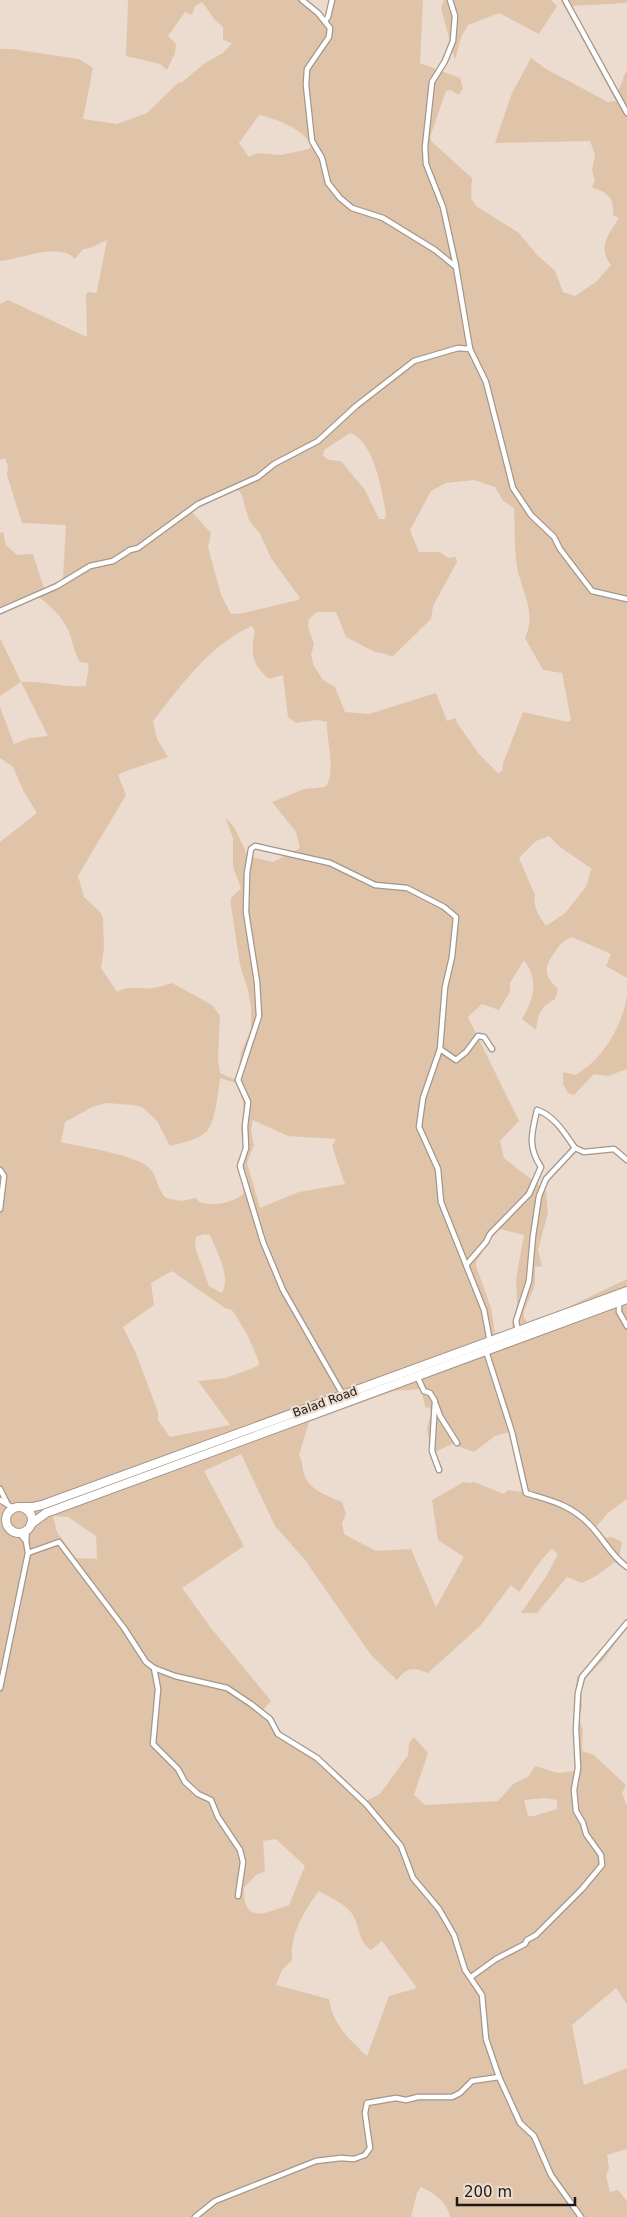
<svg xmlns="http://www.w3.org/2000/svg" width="627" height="2217" viewBox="0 0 627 2217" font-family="'DejaVu Sans',sans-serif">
<rect width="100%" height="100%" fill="#ebdccf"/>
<g fill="#e0c4aa" fill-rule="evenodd">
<path d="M128 0H304L325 18 329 0H423L420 63 460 78 463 89 458 95 451 90 446 91 430 137 432 142 472 178 471 198 476 206 519 233 537 255 555 271 563 292 575 296 597 281 611 265C597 248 609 233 619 218L613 215C614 196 608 194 592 187L595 181 592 170 595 155 590 141 495 143 512 93 531 58 546 69 608 102 616 101 561 0H627V3L571 6 618 90C623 84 622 76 627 71V978L606 966 611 954 572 937C564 940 560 944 555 952 543 968 544 975 558 989L555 999C541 1007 538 1013 536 1030L522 1019C534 999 539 980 524 960L510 983V992L499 1010 482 1004 468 1017 519 1121 500 1141 504 1158 546 1191 548 1213 538 1250 542 1266 535 1267V1285L524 1311V1318L527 1322 564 1309 627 1279V1499L608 1513 596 1527 605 1538 612 1537 622 1542 619 1558 627 1563V1570L615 1562 596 1576 582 1583 567 1577 537 1613H521L547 1575 558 1554 552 1549C538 1561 530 1578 519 1592L511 1585 480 1626 428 1673C413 1667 407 1667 397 1680L371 1655 305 1560 275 1526 241 1454 204 1471 244 1546 182 1588 211 1628 271 1701 263 1710 273 1719 280 1733 325 1761 366 1801 380 1794 408 1755 409 1743 414 1737 428 1753 414 1795 425 1805 498 1801 513 1784 528 1777 535 1766 558 1773 575 1771 574 1704 577 1677 627 1621V1627L605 1658 586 1678 581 1687 582 1708 579 1718 583 1730 582 1751 594 1755 626 1785 622 1793 627 1806V2004L616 1988 572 2025 584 2085 627 2068V2149L607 2155 609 2168 606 2176 610 2192 618 2190 627 2201V2217H450C447 2202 434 2193 421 2187L417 2193 411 2217H0V842L37 813 24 792 13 767 0 758V707L14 744 29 738 48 736 21 682 0 696V638L21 682C44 680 62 688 86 686 86 678 90 671 88 663L80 662C74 653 73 642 69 632 63 617 50 606 38 596L0 615V533L3 532 6 545 17 555 33 554 44 588 63 579 66 525 22 523 7 475 8 466 5 458 0 460V304L8 300 87 337 86 295 88 292 95 293 97 291 107 240 90 248 83 249 75 259C58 241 20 260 0 261V49H12L79 59 93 68 83 119 117 124 147 113 178 83 182 82 205 63 223 53 232 43 223 40V27L215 20 202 2 195 6 192 15 185 12 168 36 176 44 175 53 167 70 160 64 126 56ZM259 115C277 119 303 129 312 146L309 149 281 155 258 153 249 157 239 143ZM350 433C375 442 381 490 386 513L385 519H379L365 490 341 461 329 460 323 456 324 450ZM474 480 495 487 503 501 514 508C515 527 514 548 517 567 522 593 537 612 525 638L543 670 562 673 571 720 568 722 523 712 503 763 502 771 498 773 479 754 457 723 456 718 447 721 436 693 369 714 345 712 335 687 323 680 314 666 311 655 314 644 308 627 309 619 317 612H336L346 637 375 652 386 654 392 657 431 619 433 606 457 562 456 557 448 558 440 552H419L410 530 431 491 446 483ZM230 486 236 488 241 493 249 520 260 534 271 558 300 598 298 600 244 613 231 614 221 595 208 547 211 533 191 511 204 500ZM252 626 255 632C250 653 252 665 269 679L283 675 288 717 296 723 317 720 327 722C326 741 337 773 325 787L304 789 272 802 296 832 300 848 273 862 248 856 234 827 225 817 233 838V867L241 888 231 898V906L240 965 248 990 251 1008V1030L241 1052 238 1078 233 1079 220 1073 218 1059 220 1016 212 1005 172 983C166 985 159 987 153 988 139 990 129 984 117 992L101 968 104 948 103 918 100 912 84 897 78 876 126 795 118 775 123 772 168 757 157 739 153 721C181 686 209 645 252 626ZM549 836 560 847 592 869C588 875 589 883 585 888L565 913 546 926C540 917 532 906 535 895L519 858 536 841ZM220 1078 236 1083 243 1101 244 1113 241 1128 244 1147 237 1162 238 1171 244 1187 243 1194C232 1203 213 1207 199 1202L196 1198 181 1201 166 1198C157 1189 158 1180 152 1171 142 1155 81 1147 61 1142L65 1122 92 1107 106 1103 132 1105 142 1107 157 1121 170 1146C181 1143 199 1140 207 1131 216 1120 218 1092 220 1078ZM253 1120 288 1136 336 1139 332 1146 345 1184 299 1192 260 1208 247 1163 254 1145 251 1130ZM500 1229 524 1235 516 1279 517 1304 511 1330 495 1333 491 1308 476 1266V1262C483 1252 492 1235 500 1229ZM204 1234 210 1235C217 1253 231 1275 222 1293L209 1286 195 1247 196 1237ZM172 1271 225 1308 232 1310 247 1334 259 1362 258 1366 226 1378 198 1381 230 1425 170 1437 158 1420V1412L135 1351 123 1327 154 1305 151 1283ZM421 1389 425 1407 430 1408 431 1415 427 1428 431 1454 452 1444 474 1452 495 1436 509 1432 522 1492 508 1490 504 1494 474 1482 470 1483 464 1482 432 1500 438 1540 464 1557 436 1607 411 1549 376 1551 344 1534 342 1523 346 1514 342 1502C326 1495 307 1490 303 1470 302 1464 302 1461 299 1455L309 1422 394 1391ZM53 1516 68 1517 96 1536 97 1559 76 1558 57 1532ZM545 1798 557 1800V1809L534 1816H528L524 1800ZM276 1839 305 1866 289 1905C265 1913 243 1925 244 1888L256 1875 265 1871 263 1841ZM319 1891C331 1898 348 1905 354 1917 360 1930 359 1942 371 1950L382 1941 417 1988 389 1996 367 2056C349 2039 333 2025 329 1999L276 1985 282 1970 292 1960C290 1934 304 1911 319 1891Z"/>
<path d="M444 0H551L557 6 539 34 499 13 468 25 461 37 455 60 441 8Z"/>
<path d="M627 995V1069L608 1076 594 1074 574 1095 568 1093 563 1084V1072L575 1075C602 1061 623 1025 627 995Z"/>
</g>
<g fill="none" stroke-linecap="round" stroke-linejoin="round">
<defs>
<g id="minor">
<path d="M302 0 318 13 330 28 329 37 307 69 306 85 312 141 322 158 328 183 340 198 352 208 383 218 435 250 456 267 470 349"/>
<path d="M450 0 455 16 453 41 445 61 432 82 425 147 426 164 443 207 456 266"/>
<path d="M565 0 627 113"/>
<path d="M325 21 328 17 332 0"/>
<path d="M0 611 57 586 90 566 113 561 130 550 138 548 198 504 258 477 274 464 318 441 356 406 414 361 458 348 470 349 486 382 513 488 531 515 554 537 560 549 592 591 627 599"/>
<path d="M440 1049 456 1060 466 1052 478 1036 484 1037 492 1049"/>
<path d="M0 1170 4 1176 0 1209"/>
<path d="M467 1264 486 1242 490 1234 529 1194 541 1167C527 1146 532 1133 537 1110 555 1116 565 1134 575 1148"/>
<path d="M619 1302V1312L627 1326"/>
<path d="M518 1331 516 1321 529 1281 533 1236 539 1196 546 1179 575 1148 584 1152 614 1149 627 1160"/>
<path d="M486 1351 512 1432 526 1493C551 1501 569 1504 588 1523 603 1537 610 1555 627 1567"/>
<path d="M417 1376 424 1391 430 1393 435 1401 432 1451 439 1470"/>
<path d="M343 1395 283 1290 263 1242 240 1166 246 1148 245 1126 248 1102 238 1080 259 1016 257 982 246 912 247 873 251 849 255 846 330 863 375 885 407 888 444 907 456 917 452 957 445 987 440 1049 423 1098 419 1127 438 1169 441 1202 484 1310 490 1342"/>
<path d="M436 1405 440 1416 457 1443"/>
<path d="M0 1489 7 1503"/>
<path d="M0 1500 13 1508"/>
<path d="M19 1533 26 1541 27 1530"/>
<path d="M28 1553 59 1542 124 1628 146 1662 154 1668 175 1676 227 1688 251 1704 270 1719 278 1734 317 1758 366 1804 401 1846 413 1878 439 1909 454 1935 465 1970 482 1995 486 2039 499 2077 520 2123 534 2136 551 2175 581 2217"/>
<path d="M154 1668 158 1689 153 1744 178 1769 185 1782 198 1794 211 1800 218 1817 240 1850 243 1862 238 1896"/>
<path d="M0 1688 28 1553 26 1541"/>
<path d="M471 1977 496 1959 525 1944 527 1940 536 1935 582 1889 602 1865 601 1855 586 1834 583 1823 576 1811 574 1790 578 1768 576 1729 578 1693 582 1677 627 1623"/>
<path d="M195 2217 215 2201 316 2161 341 2158 354 2159 365 2155 370 2148 365 2113 367 2103 396 2098 406 2100 418 2097H452L460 2093 472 2081 499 2077"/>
</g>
<g id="trunk">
<path d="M22 1507H33L42 1505 627 1291"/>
<circle cx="19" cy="1520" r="13"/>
<path d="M31 1524 46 1513 627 1299"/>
</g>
</defs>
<use href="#minor" stroke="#a4968a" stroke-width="7"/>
<use href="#trunk" stroke="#a4968a" stroke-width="10"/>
<use href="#minor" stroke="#fff" stroke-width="4.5"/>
<use href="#trunk" stroke="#fff" stroke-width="8"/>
</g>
<g text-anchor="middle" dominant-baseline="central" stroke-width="4.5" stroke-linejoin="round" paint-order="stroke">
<g font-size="12" fill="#1e1914" stroke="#ebdccf">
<text transform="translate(325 1402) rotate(-20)">Balad Road</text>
</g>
</g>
<path d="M457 2197v8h118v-8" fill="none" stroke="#1e1914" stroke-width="2.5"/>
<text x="464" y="2197" font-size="15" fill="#1e1914" stroke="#ebdccf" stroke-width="4" paint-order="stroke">200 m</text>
</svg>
